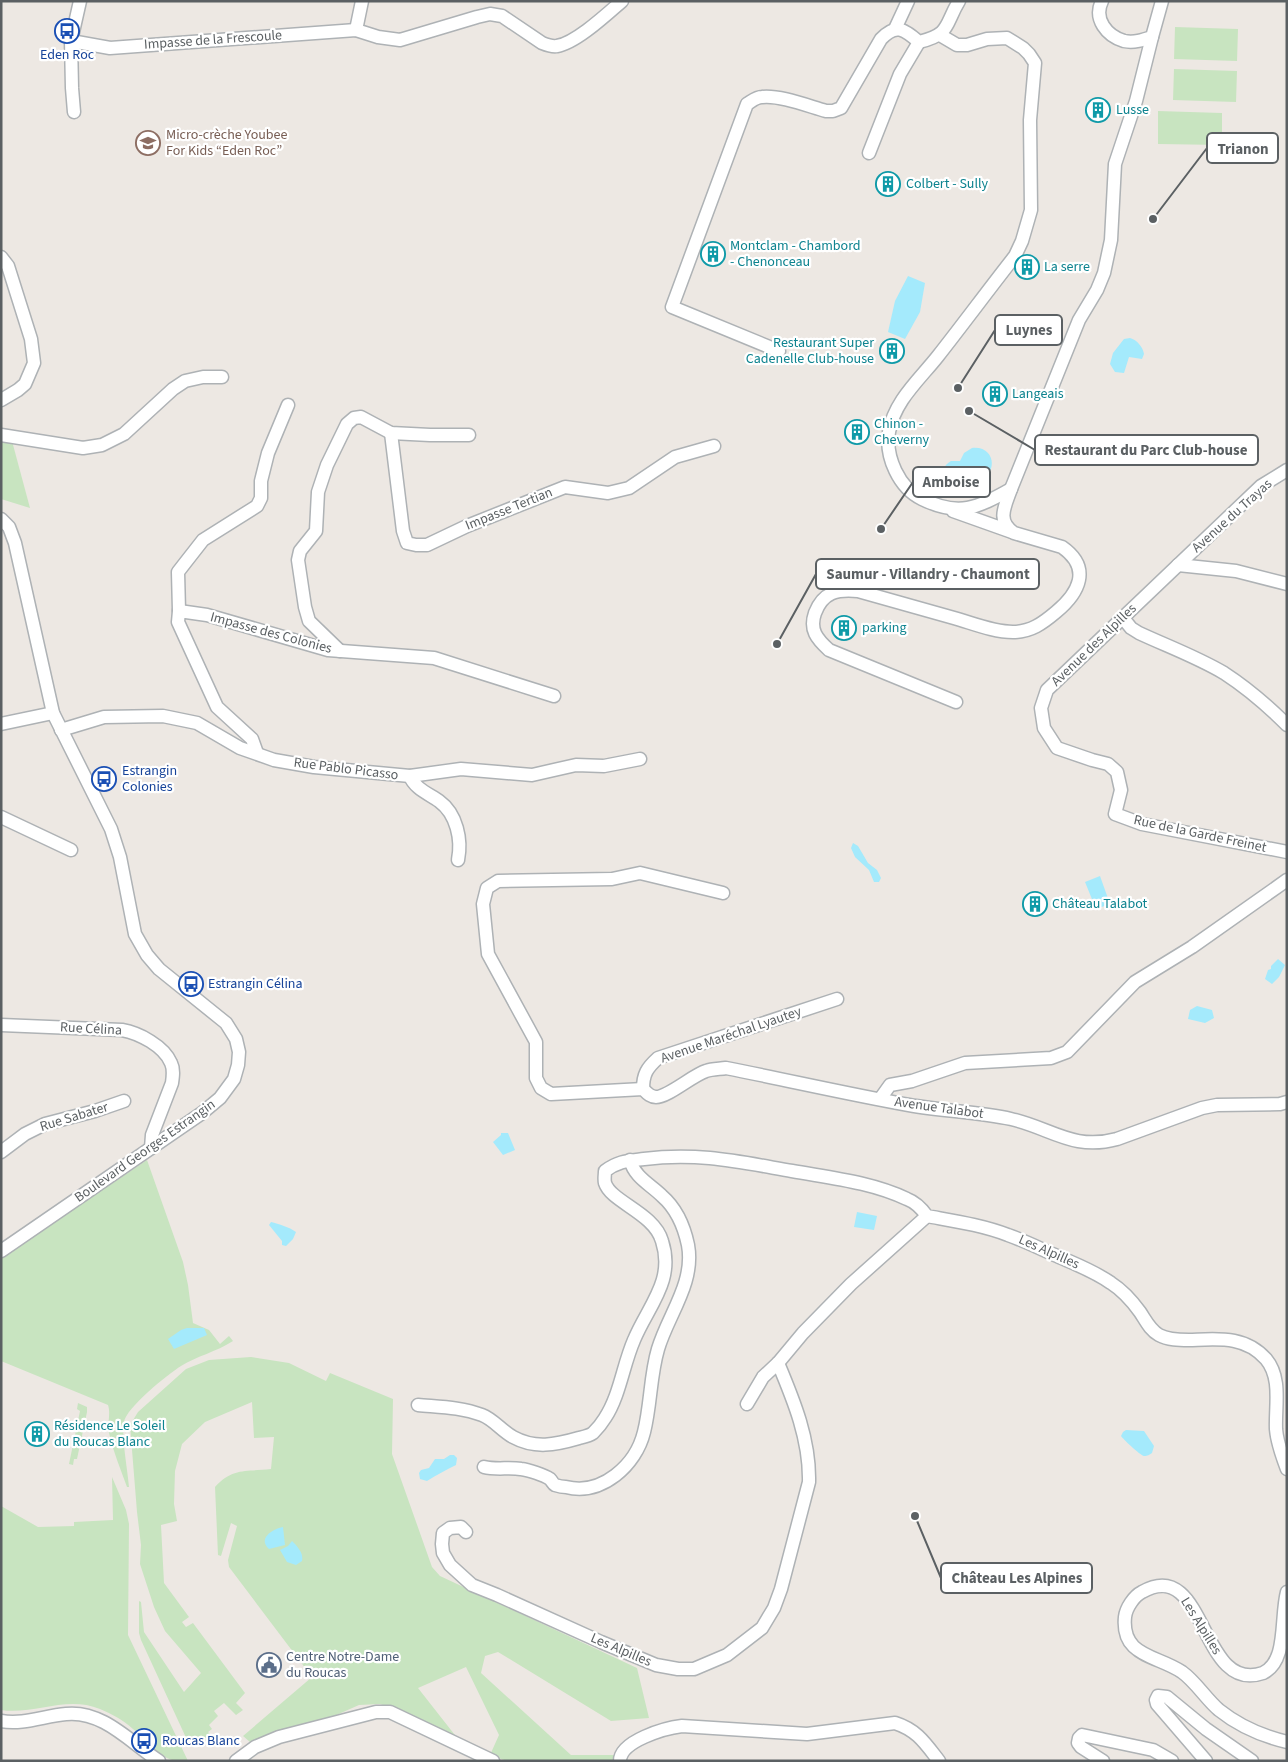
<svg xmlns="http://www.w3.org/2000/svg" width="1288" height="1762" viewBox="0 0 1288 1762" font-family="'Source Sans 3',sans-serif">
<rect width="100%" height="100%" fill="#ede8e3"/>
<g fill="#c8e4c0">
<path d="M1175 27 1238 29 1237 61 1174 59Z"/>
<path d="M1174 69 1237 71 1236 102 1173 100Z"/>
<path d="M1158 111 1222 113V145L1158 144Z"/>
<path d="M1 438 12 441 30 508 1 499Z"/>
<path d="M147 1160 183 1262 188 1285 193 1323 209 1330 220 1344 229 1336 233 1341C216 1352 197 1356 181 1366 168 1374 126 1408 124 1422 121 1436 128 1472 129 1487H127C121 1470 113 1451 109 1433 107 1423 111 1414 108 1405L1 1361V1258Z"/>
<path d="M251 1357 289 1363 326 1381 330 1373 393 1399 392 1454 432 1567 440 1576 637 1668 649 1718 611 1721 498 1652 485 1656 481 1673 571 1755H615V1761H507L490 1755 499 1735 466 1667 418 1688 458 1739 400 1711 380 1704 359 1705 316 1724 276 1731 250 1742 243 1736 312 1677 229 1567 228 1560 237 1526 231 1523 221 1556 218 1555 215 1487C233 1467 247 1472 271 1469L274 1437 254 1438 252 1402 205 1422 182 1444 175 1471 174 1504 177 1521 161 1525 164 1583 189 1617 182 1622 186 1627 193 1623 245 1693 236 1703 243 1710 236 1715 224 1703 214 1711 218 1716 209 1725 212 1729 208 1732 211 1735 197 1747 193 1746 188 1742 141 1640 139 1633V1601L141 1602 144 1632 184 1692 201 1673 165 1631 154 1607 140 1564 141 1545 137 1512 130 1425 138 1412 186 1369 209 1360Z"/>
<path d="M78 1403 87 1407V1412L77 1459H74L73 1465 69 1464 80 1411 77 1409Z"/>
<path d="M112 1477 126 1510 129 1524 128 1635 188 1761C183 1761 176 1762 172 1760 159 1756 144 1738 133 1729 123 1720 112 1714 100 1709 66 1695 35 1715 1 1710V1506L38 1527 74 1526V1522L113 1520Z"/>
</g>
<g fill="#a4eafc">
<path d="M908 276 925 283 920 312 905 339 888 332 895 301Z"/>
<path d="M1130 338C1137 340 1143 347 1144 354L1142 359 1129 357 1124 373 1115 372 1110 364 1113 353 1124 339Z"/>
<path d="M972 448C1002 445 996 489 968 477 956 499 930 473 951 461H960L964 453Z"/>
<path d="M853 843 858 846 868 863 877 870 881 878 879 882H874L869 870 855 857 851 848Z"/>
<path d="M1100 876 1110 904 1096 909 1085 882Z"/>
<path d="M1278 959 1285 965 1279 977 1272 984 1265 979 1268 970 1271 969V966Z"/>
<path d="M1197 1006 1212 1010 1214 1018 1205 1023 1188 1019 1190 1010Z"/>
<path d="M501 1133H508L515 1150 503 1155 493 1142 501 1135Z"/>
<path d="M857 1212 877 1216 874 1230 854 1227Z"/>
<path d="M271 1222C279 1224 289 1227 296 1232L293 1239 286 1246 282 1245V1241L269 1225Z"/>
<path d="M187 1328H204L207 1335 174 1349 168 1339 181 1330Z"/>
<path d="M1126 1430 1144 1431 1154 1446 1152 1453C1149 1455 1148 1456 1144 1456 1140 1455 1123 1439 1121 1436L1123 1432Z"/>
<path d="M450 1455H454L457 1458 456 1465C446 1470 436 1475 427 1481L420 1479 419 1473 421 1470 429 1468 435 1459H444Z"/>
<path d="M283 1527 285 1545 269 1549C257 1538 273 1529 283 1527Z"/>
<path d="M292 1541C297 1546 304 1553 302 1561L296 1565 287 1562 280 1550 288 1546Z"/>
</g>
<g fill="none" stroke-linecap="round" stroke-linejoin="round">
<defs>
<g id="minor">
<path d="M1102 1C1093 19 1107 36 1124 41 1134 43 1143 40 1152 37L1162 1"/>
<path d="M895 29 908 1"/>
<path d="M356 30 362 1"/>
<path d="M940 35 957 45H967L987 39 1007 38 1023 48 1029 54 1035 63 1030 120 1031 210 1022 241 1015 256C989 289 964 323 938 356 920 379 894 401 889 432 885 457 899 488 922 499 959 517 977 508 1011 489"/>
<path d="M71 41 110 48 356 30 378 37 400 40 477 17 490 14 502 16 542 43C547 45 552 47 557 46 576 43 607 14 622 1"/>
<path d="M74 112 72 88 71 41 80 1"/>
<path d="M869 153 900 74 919 42"/>
<path d="M1 257 8 266 31 339 34 363 25 384 18 390 1 400"/>
<path d="M779 351 672 307 747 104C752 101 756 97 762 97 780 95 808 106 826 111H833L841 108 881 39C896 23 904 29 919 42 951 34 944 26 959 1"/>
<path d="M391 433 403 531 407 543 416 545H427L467 526 565 487 608 493 629 488 675 457 714 446"/>
<path d="M1 435 83 448 102 445 124 434 173 389 185 381 203 377H222"/>
<path d="M1287 470 1261 486 1047 690 1041 708 1044 728 1057 748 1092 760 1108 764 1117 772 1121 790 1115 814 1142 824 1287 852"/>
<path d="M953 511 1012 532"/>
<path d="M1 519 9 527 15 543 53 713 111 829 120 857 135 934 147 955 159 969 226 1023 236 1039 239 1052 238 1065 234 1079 220 1098 202 1113 1 1251"/>
<path d="M1178 565 1236 571 1287 584"/>
<path d="M179 611 178 572 185 563 203 540 257 506 261 498V481L268 453 288 405"/>
<path d="M1123 618 1131 628 1139 633C1167 646 1197 657 1224 673 1247 688 1268 706 1287 725"/>
<path d="M340 651 309 621 305 607 298 560 300 551 316 531 318 492 327 465 347 424 354 418 361 417 391 433 430 435H469"/>
<path d="M956 702 829 650C817 639 809 630 815 613 823 592 837 589 858 591 890 600 922 609 954 618 972 623 993 632 1013 632 1031 632 1043 623 1056 612 1079 593 1092 568 1062 547L1014 533C996 521 1005 506 1011 489L1079 320 1097 290 1104 273 1111 240 1115 164 1136 101 1152 37"/>
<path d="M1 724 53 713"/>
<path d="M61 730 104 717 163 716 197 723 240 748 274 760 314 767 410 776 461 769 532 775 576 765 604 766 640 759"/>
<path d="M257 753 252 739 217 707 178 622 179 611 207 615 328 650 434 658 554 696"/>
<path d="M410 776C414 788 429 794 439 801 457 814 462 840 458 860"/>
<path d="M1 817 71 850"/>
<path d="M723 893 640 873 612 879 498 881 487 888 483 904 488 954 536 1042V1078L541 1088 551 1094 643 1089C647 1093 650 1097 656 1097 668 1097 693 1075 706 1071 712 1069 720 1069 726 1068 787 1080 848 1094 909 1105 943 1111 978 1112 1011 1119 1051 1128 1073 1151 1117 1139L1202 1108 1217 1105 1280 1104 1287 1102"/>
<path d="M1 1025 122 1030C139 1033 164 1046 171 1063 174 1069 173 1076 172 1083L152 1135 151 1148"/>
<path d="M643 1089C643 1074 647 1068 658 1058L837 999"/>
<path d="M880 1099 890 1085 912 1081 965 1063 1051 1058 1067 1052 1135 982 1192 947 1287 880"/>
<path d="M1 1152 25 1134 45 1124 95 1111 124 1101"/>
<path d="M747 1404 763 1377 778 1363 803 1333 851 1284 927 1216"/>
<path d="M418 1405C440 1407 461 1407 482 1415 493 1419 502 1431 513 1437 535 1449 555 1445 579 1438 583 1437 589 1436 593 1433 597 1429 602 1423 605 1418 620 1395 623 1365 634 1340 648 1306 675 1281 662 1241 654 1213 611 1202 605 1183 604 1179 605 1175 605 1171 618 1161 628 1161 644 1159 698 1152 740 1162 792 1171 831 1178 871 1182 907 1199 915 1202 922 1209 927 1216 954 1221 982 1225 1008 1235 1025 1241 1041 1249 1057 1256 1075 1264 1094 1271 1111 1283 1122 1290 1132 1301 1140 1312 1146 1321 1150 1330 1159 1335 1168 1340 1179 1340 1189 1340 1217 1339 1245 1335 1266 1359 1282 1378 1275 1406 1276 1429 1277 1442 1282 1456 1287 1469"/>
<path d="M484 1467C496 1470 509 1467 521 1469 529 1470 544 1475 550 1479 552 1481 553 1484 555 1485 558 1486 563 1487 566 1487 602 1496 636 1465 644 1432 651 1404 650 1376 658 1349 668 1315 695 1283 688 1245 684 1226 677 1209 662 1196 650 1184 635 1178 630 1160"/>
<path d="M466 1532 461 1527 450 1528 443 1533 442 1544 443 1553 450 1565 472 1585 497 1595 601 1642 656 1665 678 1669H694L727 1655 762 1628 774 1608 781 1589 809 1482C810 1440 794 1401 778 1363"/>
<path d="M1287 1592C1280 1619 1288 1661 1263 1673 1199 1695 1207 1555 1142 1592 1134 1596 1126 1608 1125 1617 1121 1657 1157 1655 1182 1672 1196 1682 1206 1699 1219 1710 1239 1726 1262 1736 1287 1742"/>
<path d="M1 1721C23 1725 44 1716 66 1714 103 1710 131 1743 159 1761"/>
<path d="M236 1761 255 1747 279 1737 376 1712H390L493 1761"/>
<path d="M620 1761C620 1741 665 1728 682 1726L807 1734 895 1723C917 1730 925 1743 939 1761"/>
<path d="M1103 1761 1081 1747 1078 1743 1079 1738 1082 1735 1153 1750 1172 1761"/>
<path d="M1206 1761 1157 1704 1156 1700 1158 1696 1167 1697 1206 1729 1252 1761"/>
</g>
</defs>
<use href="#minor" stroke="#aeb2b5" stroke-width="15"/>
<use href="#minor" stroke="#fff" stroke-width="12"/>
</g>
<defs>
<symbol id="bus-ring" viewBox="-11 -11 22 22"><circle r="9.5" fill="#fff" stroke="#1a4fb4" stroke-width="1.5"/><path d="M-5-6H5V4H4V6H2V4H-2V6H-4V4H-5ZM-3.5-4V0h7V-4ZM-3.5 1.2v1.5H-2V1.2ZM2 1.2v1.5H3.5V1.2Z" fill="#1a4fb4"/></symbol>
<symbol id="building-ring" viewBox="-11 -11 22 22"><circle r="9.5" fill="#fff" stroke="#0f9aa8" stroke-width="1.5"/><path d="M-4-6H4V6H1V3H-1V6H-4ZM-2.5-4.3h1.7v1.8h-1.7ZM.8-4.3h1.7v1.8H.8ZM-2.5-1h1.7V.8h-1.7ZM.8-1h1.7V.8H.8Z" fill="#0f9aa8"/></symbol>
<symbol id="school-ring" viewBox="-11 -11 22 22"><circle r="9.5" fill="#fff" stroke="#8d6e63" stroke-width="1.5"/><path d="M0-5L7-2L0 1L-7-2ZM-4 1L0 2.5L4 1V4Q0 6-4 4Z" fill="#8d6e63"/></symbol>
<symbol id="civic-ring" viewBox="-11 -11 22 22"><circle r="9.5" fill="#fff" stroke="#5c6f8a" stroke-width="1.5"/><path d="M-.6-6.5H3V-4.5H.6V-3L4-1V1h2V6H-6V1h2V-1L-.6-3ZM-1.2 2.5V6h2.4V2.5Z" fill="#5c6f8a"/></symbol>
</defs>
<g fill-rule="evenodd">
<use href="#bus-ring" x="53" y="17" width="28" height="28"/>
<use href="#building-ring" x="1084" y="96" width="28" height="28"/>
<use href="#school-ring" x="134" y="129" width="28" height="28"/>
<use href="#building-ring" x="874" y="170" width="28" height="28"/>
<use href="#building-ring" x="699" y="240" width="28" height="28"/>
<use href="#building-ring" x="1013" y="253" width="28" height="28"/>
<use href="#building-ring" x="878" y="337" width="28" height="28"/>
<use href="#building-ring" x="981" y="380" width="28" height="28"/>
<use href="#building-ring" x="843" y="418" width="28" height="28"/>
<use href="#building-ring" x="830" y="614" width="28" height="28"/>
<use href="#bus-ring" x="90" y="765" width="28" height="28"/>
<use href="#building-ring" x="1021" y="890" width="28" height="28"/>
<use href="#bus-ring" x="177" y="970" width="28" height="28"/>
<use href="#building-ring" x="23" y="1420" width="28" height="28"/>
<use href="#civic-ring" x="255" y="1651" width="28" height="28"/>
<use href="#bus-ring" x="130" y="1727" width="28" height="28"/>
</g>
<g text-anchor="middle" dominant-baseline="central" stroke-width="4.5" stroke-linejoin="round" paint-order="stroke">
<g font-size="14" fill="#5b6063" stroke="#fff">
<text transform="translate(213 40) rotate(-4)">Impasse de la Frescoule</text>
<text transform="translate(509 509) rotate(-22)">Impasse Tertian</text>
<text transform="translate(1232 516) rotate(-42)">Avenue du Trayas</text>
<text transform="translate(271 633) rotate(15)">Impasse des Colonies</text>
<text transform="translate(1094 645) rotate(-44)">Avenue des Alpilles</text>
<text transform="translate(346 769) rotate(7)">Rue Pablo Picasso</text>
<text transform="translate(1200 834) rotate(12)">Rue de la Garde Freinet</text>
<text transform="translate(91 1029) rotate(3)">Rue Célina</text>
<text transform="translate(731 1035) rotate(-19)">Avenue Maréchal Lyautey</text>
<text transform="translate(939 1108) rotate(8)">Avenue Talabot</text>
<text transform="translate(74 1117) rotate(-17)">Rue Sabater</text>
<text transform="translate(145 1151) rotate(-35)">Boulevard Georges Estrangin</text>
<text transform="translate(1049 1252) rotate(24)">Les Alpilles</text>
<text transform="translate(1201 1626) rotate(58)">Les Alpilles</text>
<text transform="translate(621 1650) rotate(23)">Les Alpilles</text>
</g>
<g font-size="14" fill="#164399" stroke="#fff" text-anchor="start">
<text x="67" y="55" text-anchor="middle">Eden Roc</text>
<text x="122" y="771">Estrangin<tspan x="122" dy="16">Colonies</tspan></text>
<text x="208" y="984">Estrangin Célina</text>
<text x="162" y="1741">Roucas Blanc</text>
</g>
<g font-size="14" fill="#0d838f" stroke="#fff" text-anchor="start">
<text x="1116" y="110">Lusse</text>
<text x="906" y="184">Colbert - Sully</text>
<text x="730" y="246">Montclam - Chambord<tspan x="730" dy="16">- Chenonceau</tspan></text>
<text x="1044" y="267">La serre</text>
<text x="874" y="343" text-anchor="end">Restaurant Super<tspan x="874" dy="16">Cadenelle Club-house</tspan></text>
<text x="1012" y="394">Langeais</text>
<text x="874" y="424">Chinon -<tspan x="874" dy="16">Cheverny</tspan></text>
<text x="862" y="628">parking</text>
<text x="1052" y="904">Château Talabot</text>
<text x="54" y="1426">Résidence Le Soleil<tspan x="54" dy="16">du Roucas Blanc</tspan></text>
</g>
<g font-size="14" fill="#785e54" stroke="#fff" text-anchor="start">
<text x="166" y="135">Micro-crèche Youbee<tspan x="166" dy="16">For Kids “Eden Roc”</tspan></text>
</g>
<g font-size="14" fill="#4e5e75" stroke="#fff" text-anchor="start">
<text x="286" y="1657">Centre Notre-Dame<tspan x="286" dy="16">du Roucas</tspan></text>
</g>
</g>
<path fill="none" stroke="#5b6063" stroke-width="2" d="M1153 219L1207 148M958 388L995 330M969 411L1035 450M881 529L913 482M777 644L816 574M915 1516L941 1578"/>
<g fill="#5b6063" stroke="#fff" stroke-width="2">
<circle cx="1153" cy="219" r="5"/>
<circle cx="958" cy="388" r="5"/>
<circle cx="969" cy="411" r="5"/>
<circle cx="881" cy="529" r="5"/>
<circle cx="777" cy="644" r="5"/>
<circle cx="915" cy="1516" r="5"/>
</g>
<g fill="#fff" stroke="#5b6063" stroke-width="2">
<rect x="1207" y="133" width="71" height="30" rx="5"/>
<rect x="995" y="315" width="67" height="30" rx="5"/>
<rect x="1035" y="435" width="223" height="30" rx="5"/>
<rect x="913" y="467" width="77" height="30" rx="5"/>
<rect x="816" y="559" width="223" height="30" rx="5"/>
<rect x="941" y="1563" width="151" height="30" rx="5"/>
</g>
<g font-size="15" text-anchor="middle" font-weight="bold" fill="#5b6063">
<text x="1243" y="154">Trianon</text>
<text x="1029" y="335">Luynes</text>
<text x="1146" y="455">Restaurant du Parc Club-house</text>
<text x="951" y="487">Amboise</text>
<text x="928" y="579">Saumur - Villandry - Chaumont</text>
<text x="1017" y="1583">Château Les Alpines</text>
</g>
<rect width="1288" height="1762" fill="none" stroke="#5b6063" stroke-width="5"/>
</svg>
